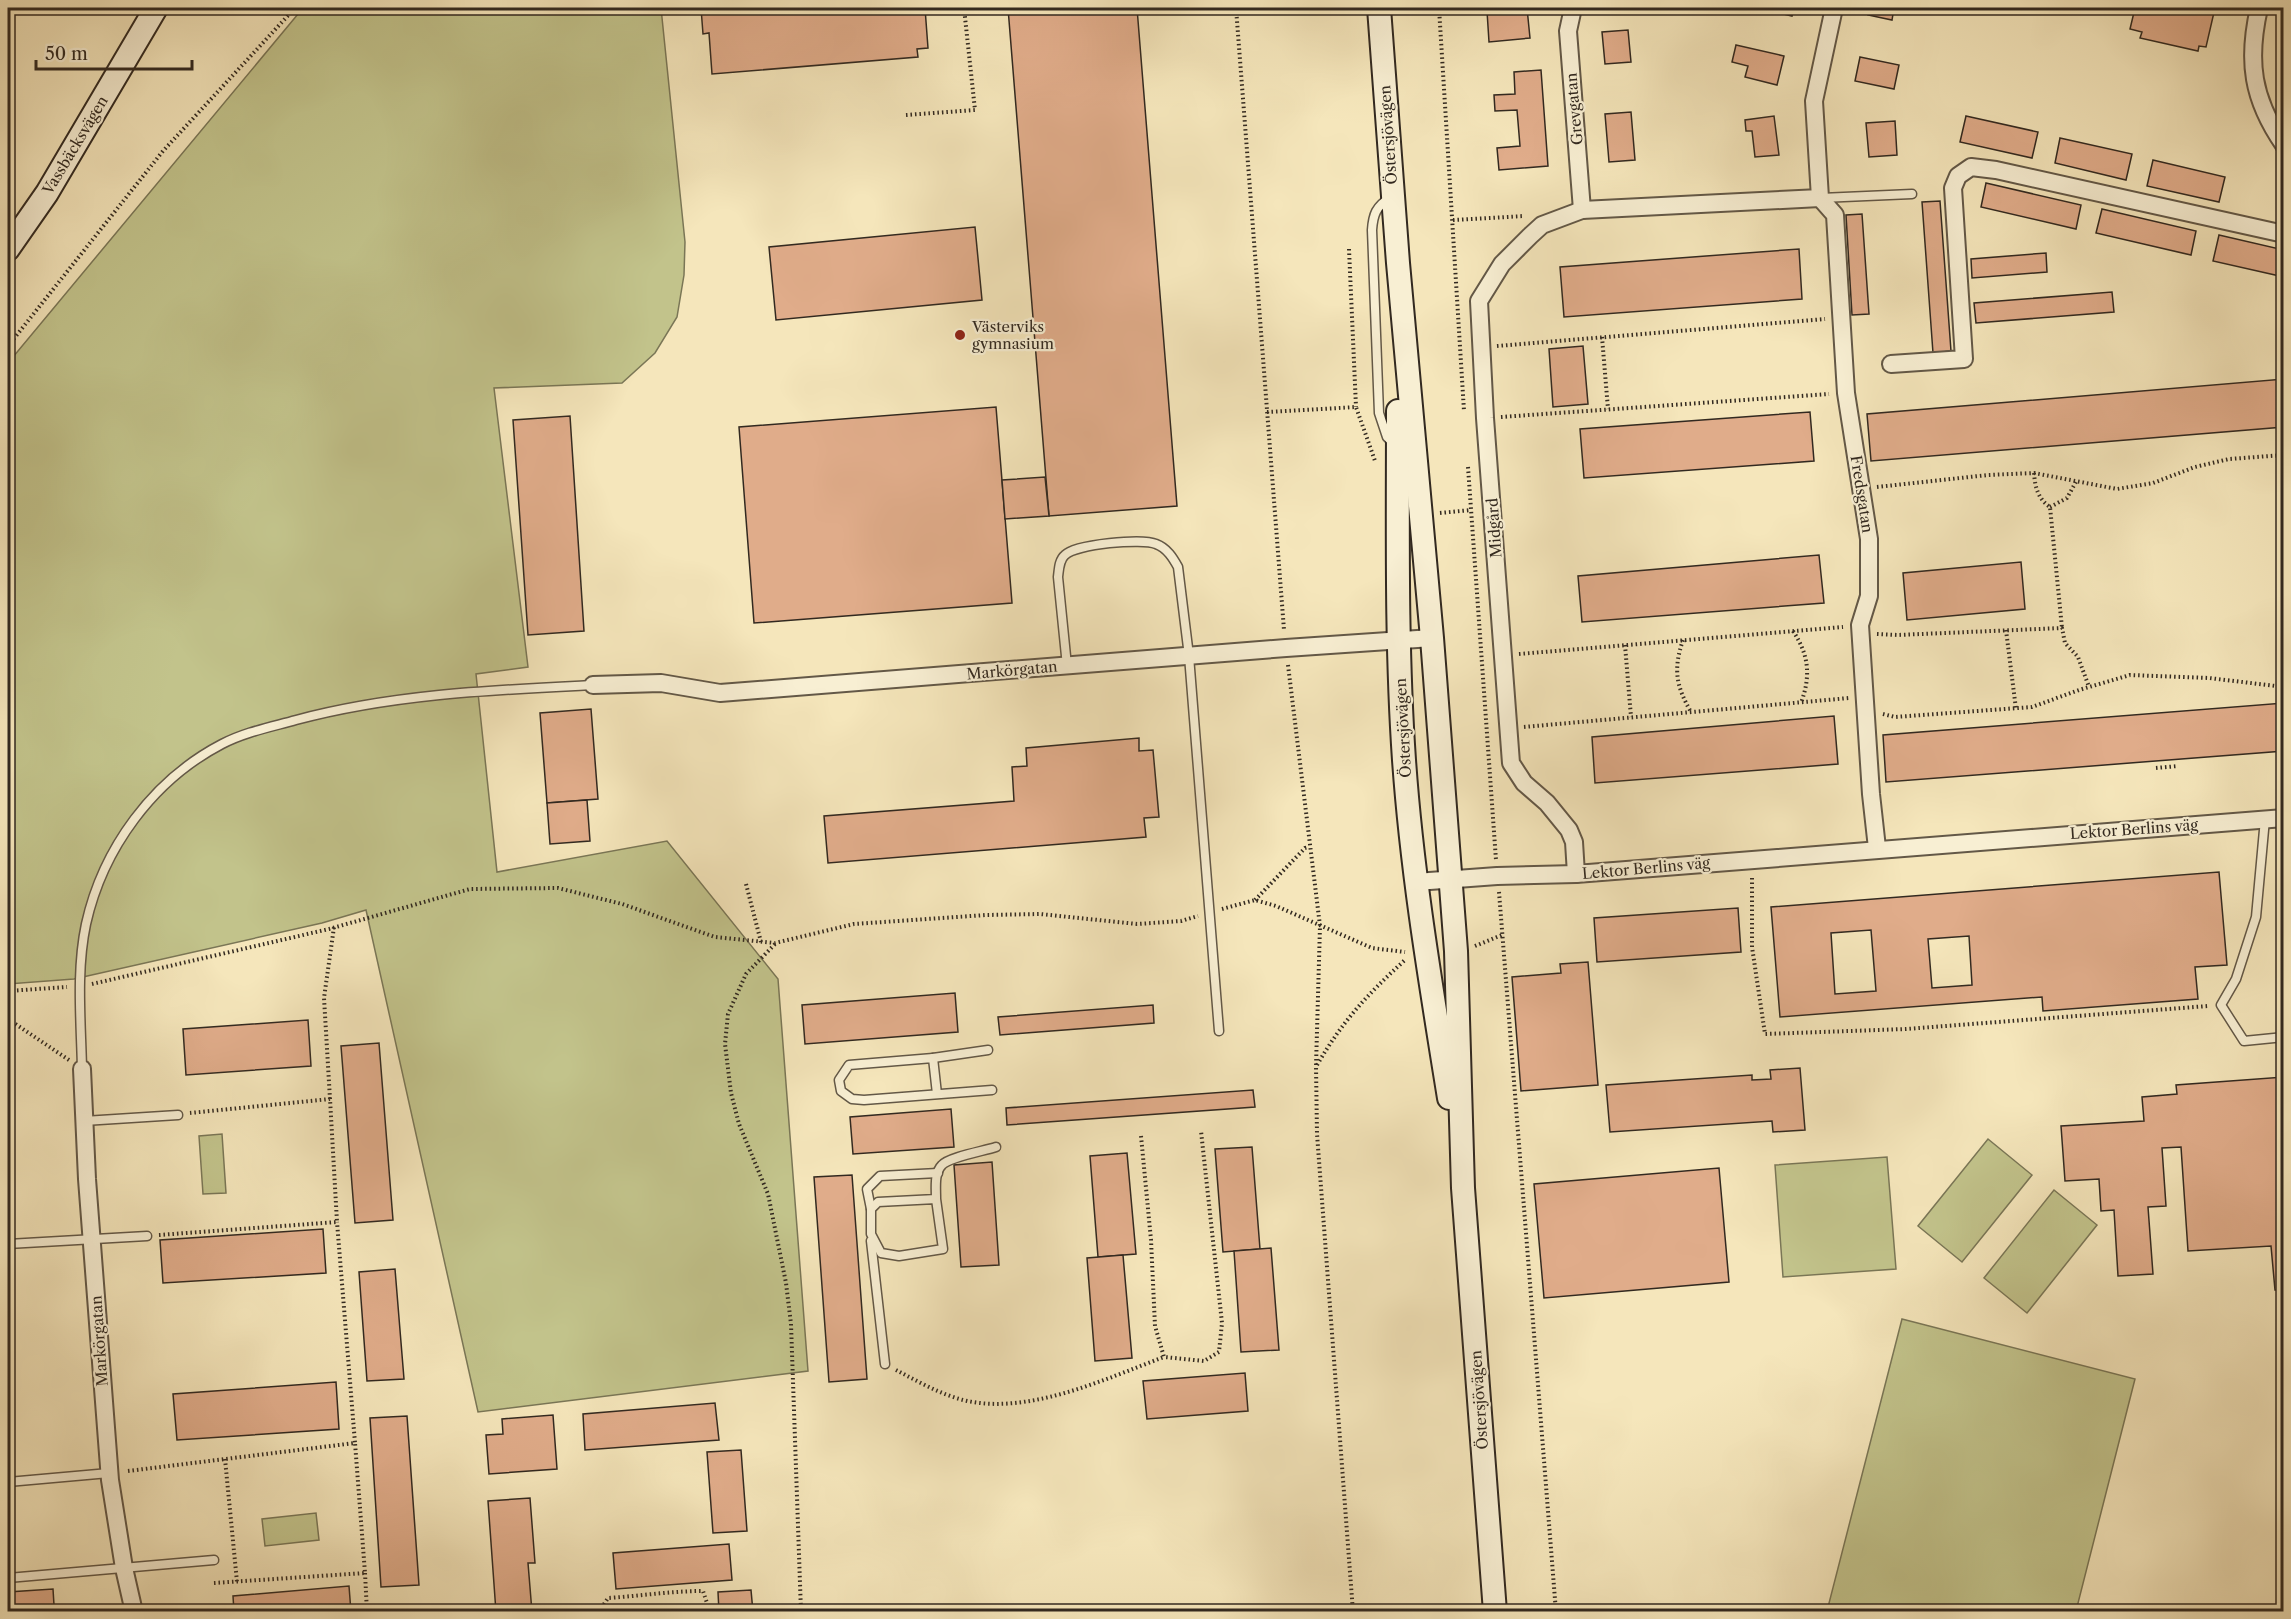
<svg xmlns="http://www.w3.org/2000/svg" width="2291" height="1619" viewBox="0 0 2291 1619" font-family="'Libre Caslon Text',serif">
<rect width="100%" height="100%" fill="#f5e6bb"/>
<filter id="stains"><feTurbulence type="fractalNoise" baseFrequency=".00333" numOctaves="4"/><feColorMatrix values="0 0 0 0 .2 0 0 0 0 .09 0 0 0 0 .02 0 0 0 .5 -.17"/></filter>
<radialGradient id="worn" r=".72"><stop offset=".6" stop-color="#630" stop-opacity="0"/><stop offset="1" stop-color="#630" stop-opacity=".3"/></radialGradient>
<g fill="#c2c38b" stroke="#7a7656" stroke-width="1.5">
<path d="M303 8H661L685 242 684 275 677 317 655 353 622 383 494 388 528 667 476 674 497 872 667 841 778 979 808 1371 478 1412 366 910 322 923 74 979 8 984V363Z"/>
<path d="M222 1134 226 1193 203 1194 199 1136Z"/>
<path d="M1988 1139 2032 1175 1962 1262 1918 1226Z"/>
<path d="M1887 1157 1896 1269 1783 1277 1775 1165Z"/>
<path d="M2054 1190 2097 1225 2027 1313 1984 1278Z"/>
<path d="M1902 1319 2135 1379 2076 1611H1827Z"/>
<path d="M316 1513 319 1540 265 1546 262 1519Z"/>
</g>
<g fill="#e0ac8a" stroke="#322920" stroke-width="1.5" fill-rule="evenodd">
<path d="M701 8H925L928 48 917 49 918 57 712 74 709 33 703 34Z"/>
<path d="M1008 8H1137L1177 506 1049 516Z"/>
<path d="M1527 8 1530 38 1489 42 1487 11Z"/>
<path d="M1771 8H1794L1792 16 1770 11Z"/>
<path d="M1870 8H1894L1892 20 1868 15Z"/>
<path d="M2135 8H2215L2206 47 2199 46 2198 51 2140 38 2142 32 2130 29Z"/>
<path d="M1628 30 1631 62 1605 64 1602 32Z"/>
<path d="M1736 45 1784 56 1777 85 1745 77 1748 66 1732 62Z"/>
<path d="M1860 57 1899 65 1894 89 1855 81Z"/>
<path d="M1541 70 1548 166 1499 170 1497 148 1520 146 1517 110 1495 111 1494 95 1515 94 1514 72Z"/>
<path d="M1631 112 1635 160 1609 162 1605 114Z"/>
<path d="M1774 116 1779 155 1755 157 1752 131H1746L1745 120Z"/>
<path d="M1966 116 2038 132 2032 158 1960 142Z"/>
<path d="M1895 121 1897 155 1869 157 1866 123Z"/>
<path d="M2060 138 2132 154 2126 180 2055 163Z"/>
<path d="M2153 160 2225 177 2219 202 2147 186Z"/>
<path d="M1986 183 2081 205 2076 229 1981 207Z"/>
<path d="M1940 201 1951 351 1933 353 1922 202Z"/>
<path d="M2102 209 2196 231 2191 255 2096 233Z"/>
<path d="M1862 214 1869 314 1852 315 1846 215Z"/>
<path d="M975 227 982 300 776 320 769 247Z"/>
<path d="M2219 235 2284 250V277L2213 261Z"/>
<path d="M1799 249 1802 299 1564 317 1560 267Z"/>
<path d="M2046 253 2047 272 1972 278 1971 259Z"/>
<path d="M2112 292 2114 312 1976 323 1974 303Z"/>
<path d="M1583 346 1588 404 1553 407 1549 349Z"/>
<path d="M2284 379V427L1871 461 1867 414Z"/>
<path d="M996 407 1012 603 754 623 739 427Z"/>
<path d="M1810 412 1814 461 1584 478 1580 429Z"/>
<path d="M570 416 584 631 528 635 513 420Z"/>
<path d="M1045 477 1049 516 1005 519 1002 480Z"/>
<path d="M1819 555 1824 603 1582 622 1578 576Z"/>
<path d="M2021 562 2025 609 1907 620 1903 573Z"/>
<path d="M2284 703V751L1886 782 1883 735Z"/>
<path d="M591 709 598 799 547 803 540 713Z"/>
<path d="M1834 716 1838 764 1595 783 1592 737Z"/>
<path d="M1139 738V751L1153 750 1159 817 1144 818 1146 837 828 863 824 816 1014 801 1012 767 1027 766 1026 748Z"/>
<path d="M587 800 590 841 550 844 547 803Z"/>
<path d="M2219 872 2227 965 2195 967 2198 999 2043 1011 2042 997 1780 1017 1771 907ZM1871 930 1876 991 1835 994 1831 933ZM1969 936 1972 985 1932 988 1928 939Z"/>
<path d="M1738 908 1741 952 1597 962 1594 918Z"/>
<path d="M1588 962 1598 1085 1521 1091 1512 977 1561 973 1560 964Z"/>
<path d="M955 993 958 1032 805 1044 802 1005Z"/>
<path d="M1153 1005 1154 1023 1000 1035 998 1017Z"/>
<path d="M308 1020 311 1066 186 1075 183 1029Z"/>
<path d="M379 1043 393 1220 355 1223 341 1046Z"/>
<path d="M1800 1068 1805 1130 1773 1132 1772 1121 1610 1132 1606 1085 1752 1075V1080L1771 1079 1770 1070Z"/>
<path d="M2284 1077V1290H2275L2271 1246 2188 1251 2181 1147 2162 1148 2166 1206 2148 1207 2153 1274 2118 1276 2114 1210 2101 1211 2099 1179 2065 1181 2061 1126 2144 1121 2142 1097 2177 1094 2176 1085Z"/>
<path d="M1253 1090 1255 1107 1007 1125 1006 1108Z"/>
<path d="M951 1109 954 1147 853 1154 850 1117Z"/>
<path d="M1252 1147 1260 1249 1223 1252 1215 1149Z"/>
<path d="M1127 1153 1136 1254 1098 1257 1090 1156Z"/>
<path d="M992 1162 999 1265 961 1267 954 1165Z"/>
<path d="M1719 1168 1729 1282 1544 1298 1534 1184Z"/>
<path d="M852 1175 867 1379 829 1382 814 1177Z"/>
<path d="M323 1229 326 1273 163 1283 160 1240Z"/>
<path d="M1271 1248 1279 1350 1241 1352 1234 1251Z"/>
<path d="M1123 1255 1132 1358 1095 1361 1087 1258Z"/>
<path d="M395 1269 404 1379 367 1381 359 1272Z"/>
<path d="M1245 1373 1248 1411 1147 1419 1143 1381Z"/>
<path d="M336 1382 339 1429 177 1440 173 1394Z"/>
<path d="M715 1403 719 1440 585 1450 583 1414Z"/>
<path d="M553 1415 557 1469 489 1474 486 1435 503 1434 502 1419Z"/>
<path d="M407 1416 419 1585 381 1587 370 1418Z"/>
<path d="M741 1450 747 1531 713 1533 707 1452Z"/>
<path d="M530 1498 535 1563H528L532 1612H496L488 1501Z"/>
<path d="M729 1544 732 1580 616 1589 613 1553Z"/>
<path d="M349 1586 351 1612H234L233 1596Z"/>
<path d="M53 1589 54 1605 8 1609V1592Z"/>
<path d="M751 1590 753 1612H719L718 1592Z"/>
<path d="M54 1605V1612H8V1609Z"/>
</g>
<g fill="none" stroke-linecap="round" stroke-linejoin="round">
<defs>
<g id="lane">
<path d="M1390 198C1376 206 1373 215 1372 230L1379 413 1387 437 1394 444"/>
<path d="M1821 198 1912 194"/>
<path d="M1067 666 1058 577C1059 569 1059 560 1065 555 1075 544 1143 538 1156 544 1167 548 1173 558 1178 567L1189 656 1219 1031"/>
<path d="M2280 818 2284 847"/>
<path d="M2265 819 2256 917 2236 979 2221 1005 2244 1041 2284 1037"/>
<path d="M933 1058 988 1050"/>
<path d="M82 1069C81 1021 76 971 86 924 103 848 153 780 222 744 245 732 271 727 296 720 393 694 493 690 593 685"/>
<path d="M937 1094 933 1058 849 1065 839 1080 841 1091 852 1099 864 1100 992 1090"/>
<path d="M84 1121 178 1115"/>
<path d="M936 1199 878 1202 871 1209V1234L881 1253 899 1256 943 1249 936 1199V1198C936 1188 934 1173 942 1165 949 1157 984 1151 996 1147"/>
<path d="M871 1209 867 1189 880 1176 938 1173"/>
<path d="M871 1241 885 1364"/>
<path d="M8 1244 147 1236"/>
<path d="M8 1482 109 1473"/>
<path d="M8 1578 214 1560"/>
</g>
<g id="street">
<path d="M1573 8 1568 31 1582 210"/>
<path d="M2259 8C2247 61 2252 99 2284 145"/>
<path d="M1820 198 1835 215 1846 393 1869 539V596L1860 625 1871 794 1877 848"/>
<path d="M1891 364 1964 359 1953 188 1958 176 1971 167 1996 170 2284 234"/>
<path d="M593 685 661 683 720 693 1286 648 1432 638"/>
<path d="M1576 874 1574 842 1569 830 1547 803 1524 783 1511 763 1485 418 1479 301 1502 264 1530 236 1542 225 1582 210 1820 198 1814 101 1834 8"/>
<path d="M1416 882 1497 876 1576 874 2284 818"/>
<path d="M82 1069 87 1179 110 1480 124 1568 134 1612"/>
</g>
<g id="secondary">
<path d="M1379 8 1398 263 1432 638 1456 951 1463 1188 1495 1612"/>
<path d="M8 249 47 193 156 8"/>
<path d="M1398 411C1398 527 1396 644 1404 760 1412 874 1431 986 1449 1098"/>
</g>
</defs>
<use href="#lane" stroke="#635847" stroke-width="11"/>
<use href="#street" stroke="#635847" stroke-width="20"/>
<use href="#secondary" stroke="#322920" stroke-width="26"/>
<g stroke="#322920" stroke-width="4" stroke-dasharray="1.5 3" stroke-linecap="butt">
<path d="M1236 8 1284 630"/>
<path d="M1439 8 1464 411"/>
<path d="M906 115 975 110 964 8"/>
<path d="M1453 220 1524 216"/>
<path d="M1349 249 1356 407"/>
<path d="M1602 337 1608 409"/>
<path d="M8 346 163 151 295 8"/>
<path d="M1497 346 1825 319"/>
<path d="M1267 412 1356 407 1375 461"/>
<path d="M1501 417 1829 394"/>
<path d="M1468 467 1496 860"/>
<path d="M2034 473C2035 487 2038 499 2050 507L2062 628"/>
<path d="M1877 487 1988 475 2034 473 2117 489 2153 483 2195 467 2229 459 2284 455"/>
<path d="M2050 507 2067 498 2077 480"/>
<path d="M1440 513 1471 510"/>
<path d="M2006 630 2016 709"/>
<path d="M1793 631C1809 655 1811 676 1801 703"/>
<path d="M1877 634 1898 635 2062 628 2065 643 2078 657 2089 687"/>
<path d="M1683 640C1673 669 1676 686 1691 712"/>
<path d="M1625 645 1631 717"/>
<path d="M1519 654 1843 627"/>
<path d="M1288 665 1320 926 1316 1066 1317 1134 1353 1612"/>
<path d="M1883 714 1895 717 2032 707 2079 690 2130 675 2209 678 2284 687"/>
<path d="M1524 727 1849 698"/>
<path d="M2156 768 2178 766"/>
<path d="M1752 878V947L1765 1034 1906 1029 2208 1006"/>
<path d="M746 884 761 942"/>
<path d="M1499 892 1556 1612"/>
<path d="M1255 900 1305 848 1309 847"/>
<path d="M1222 909 1255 900 1276 906 1372 948 1405 952"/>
<path d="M775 944 746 974 728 1014 725 1044 731 1093 739 1124 768 1194 786 1283 791 1324 801 1612"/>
<path d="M1475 946 1502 935"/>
<path d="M92 984 329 929 470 889 558 888 622 904 715 937 775 943 854 924 986 915 1040 914 1137 924 1181 921 1198 916"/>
<path d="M8 991 67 987"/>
<path d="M8 1019 69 1060"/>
<path d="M1317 1065C1344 1019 1367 995 1406 959"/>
<path d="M330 1099 324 998 334 927"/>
<path d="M1141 1136 1151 1240 1155 1326 1164 1357 1204 1361 1219 1352 1222 1323 1201 1131"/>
<path d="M159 1235 337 1222 330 1099 190 1113"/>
<path d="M896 1370C917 1381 940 1394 963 1400 1027 1416 1105 1379 1164 1357"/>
<path d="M225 1459 237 1582"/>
<path d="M128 1471 355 1443 337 1222"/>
<path d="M365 1573 367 1612"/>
<path d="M214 1583 365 1573 355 1443"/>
<path d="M599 1612 608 1598C640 1596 671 1591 703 1591L710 1612"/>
</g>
<use href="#lane" stroke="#f8efd3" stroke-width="8"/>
<use href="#street" stroke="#f8efd3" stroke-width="16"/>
<use href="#secondary" stroke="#f8efd3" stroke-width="22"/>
</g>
<circle fill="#8f2418" stroke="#f8efd3" stroke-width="2" cx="960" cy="335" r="6"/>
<g text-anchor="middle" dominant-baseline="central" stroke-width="4.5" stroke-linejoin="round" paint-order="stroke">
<g font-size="15" fill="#322920" stroke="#f8efd3">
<text transform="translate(1574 109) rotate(-95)">Grevgatan</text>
<text transform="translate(1388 135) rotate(-94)">Östersjövägen</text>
<text transform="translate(75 145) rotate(-59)">Vassbäcksvägen</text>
<text transform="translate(1862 494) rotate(81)">Fredsgatan</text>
<text transform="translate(1494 528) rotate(-94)">Midgård</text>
<text transform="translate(1012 670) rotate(-5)">Markörgatan</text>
<text transform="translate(1403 728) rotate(-93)">Östersjövägen</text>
<text transform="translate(2134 829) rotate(-4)">Lektor Berlins väg</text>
<text transform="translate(1646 868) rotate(-5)">Lektor Berlins väg</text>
<text transform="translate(99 1341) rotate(-94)">Markörgatan</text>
<text transform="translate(1479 1400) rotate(-94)">Östersjövägen</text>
</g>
<g font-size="15" fill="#322920" stroke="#f8efd3" text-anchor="start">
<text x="972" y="326">Västerviks<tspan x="972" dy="17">gymnasium</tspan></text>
</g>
</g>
<rect width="2291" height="1619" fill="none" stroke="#f5e6bb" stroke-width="30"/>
<rect x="9" y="9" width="2273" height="1601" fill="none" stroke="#322920" stroke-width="3"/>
<rect x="15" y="15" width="2261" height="1589" fill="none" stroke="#322920" stroke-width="1.5"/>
<path d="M36 60v9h156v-9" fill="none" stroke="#322920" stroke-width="3"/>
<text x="45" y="60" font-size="18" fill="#322920" stroke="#f8efd3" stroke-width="4.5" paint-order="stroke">50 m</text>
<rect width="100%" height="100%" filter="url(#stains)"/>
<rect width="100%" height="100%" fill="url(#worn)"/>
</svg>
